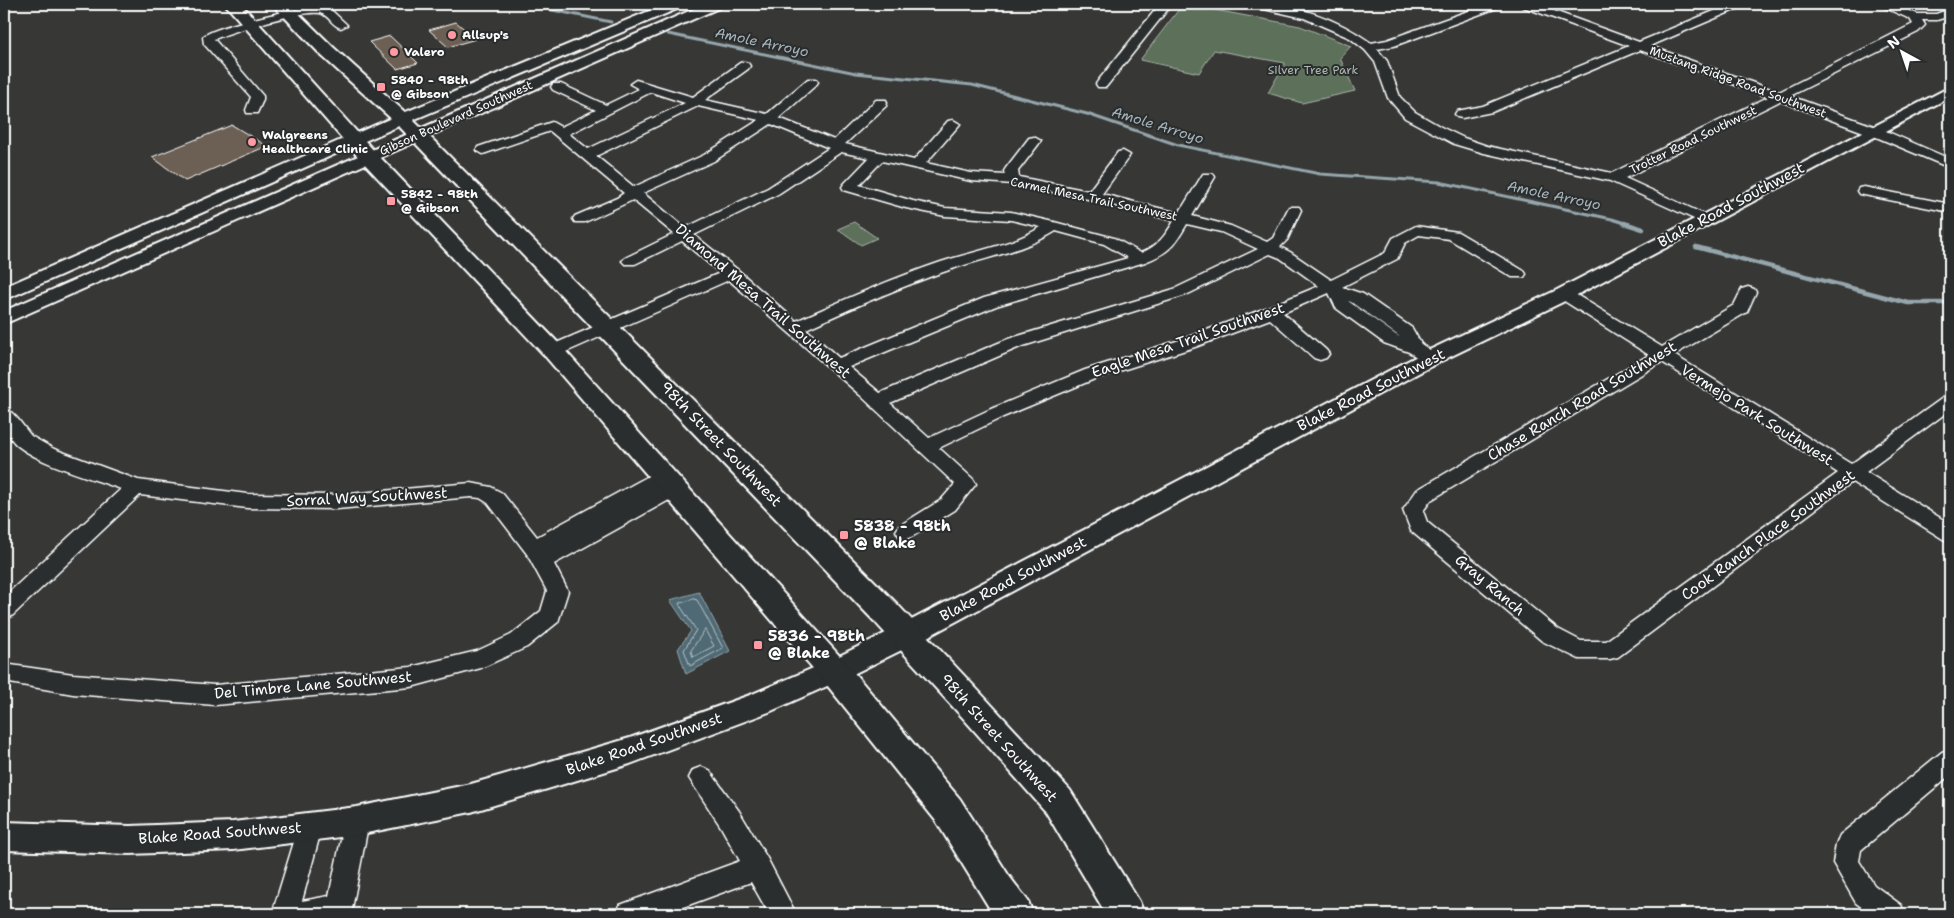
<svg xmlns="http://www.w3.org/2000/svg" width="1954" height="918" viewBox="0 0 1954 918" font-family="'Shantell Sans',sans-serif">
<rect width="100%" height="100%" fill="#373735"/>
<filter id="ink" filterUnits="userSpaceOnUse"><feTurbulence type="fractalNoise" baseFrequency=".02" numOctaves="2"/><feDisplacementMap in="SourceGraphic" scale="10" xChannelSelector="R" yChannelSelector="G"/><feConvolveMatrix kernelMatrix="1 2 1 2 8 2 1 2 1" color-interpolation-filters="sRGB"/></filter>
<g filter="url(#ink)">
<g fill="#5b6f5a" stroke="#adb7ac">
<path d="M1183 4 1300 26 1351 46 1340 58 1355 91 1302 103 1268 93 1285 63 1214 50 1199 73 1140 60Z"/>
<path d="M854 222 877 238 861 245 838 229Z"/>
</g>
<path fill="#4f6a74" stroke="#95a6ac" d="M699 592 730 651 686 674 678 649 691 631 670 600Z"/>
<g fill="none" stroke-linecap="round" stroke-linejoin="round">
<g stroke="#b9c3c7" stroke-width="1">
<path d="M694 599 697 600 723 648 690 666 684 650 696 630 679 604Z"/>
<path d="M705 630 714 646 693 657 691 651Z"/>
</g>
<g stroke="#95a6ac" stroke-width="3">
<path d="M523 4 611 22"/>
<path d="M668 34 856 73 972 85 1087 114 1178 145 1320 174 1439 182 1612 219 1628 224"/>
</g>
<g stroke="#95a6ac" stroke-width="4.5">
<path d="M1624 223 1643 229"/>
<path d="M1696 247 1908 303H1950"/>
</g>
</g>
<g fill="#6c5e53" stroke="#fff">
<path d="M456 22 476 39 448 47 429 30Z"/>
<path d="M390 36 418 63 397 69 369 42Z"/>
<path d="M232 125 267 146 185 181 152 157Z"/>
</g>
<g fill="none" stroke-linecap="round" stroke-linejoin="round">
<defs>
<g id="minor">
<path d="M1160 4H1172L1106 87H1098L1096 84 1098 81Z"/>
<path d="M1249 4C1291 1 1338 19 1371 43L1387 40 1488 4H1503L1502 6 1394 46 1377 49 1387 61 1400 97 1415 112 1441 127 1464 138 1487 146 1612 173 1768 97 1640 50 1492 112 1462 118 1457 117 1455 114 1457 111 1483 106 1629 46 1521 6 1520 4H1535L1639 42 1731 4H1745L1744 6 1650 46 1779 92 1913 24 1910 19 1881 6 1880 4H1894L1917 14H1936L1950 9V16L1937 20H1922L1925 25 1918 32 1790 96 1879 128 1950 159V168L1869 134 1780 101 1625 178 1708 216 1710 219 1708 222 1703 223 1610 181 1484 153 1454 144 1405 118 1388 98 1375 62 1365 50 1350 38 1304 18 1251 6Z"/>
<path d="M315 6 330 9 347 25 341 28C332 26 329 15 320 13 299 10 235 31 214 39L263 96V100L257 113H247L246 110 251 97 204 44 203 37C213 26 296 9 315 6Z"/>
<path d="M744 62 748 63 750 66 748 69 705 100 767 114 808 79H816L818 82 816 85 779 118 834 140 876 100H886L887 103 886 106 845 144 914 160 948 121 953 120 960 124 926 163 971 173 1005 175 1004 171 1006 168 1029 138 1034 137 1041 141 1018 171 1019 177 1089 191 1118 152 1123 151 1130 155 1102 194 1179 213 1203 174H1213L1215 177 1192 216 1231 226 1267 242 1273 238 1289 207H1299L1301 210 1287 240 1280 247 1290 252 1331 280 1385 253 1393 238 1416 226 1458 232 1524 271 1526 274 1524 277H1512L1449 239 1419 235 1405 243 1397 259 1342 287 1363 294 1412 328 1421 344 1436 354 1439 358 1436 362 1430 364 1424 362 1409 352 1384 343 1336 308 1329 293 1283 313 1326 350 1329 354 1326 358 1320 360 1314 358 1270 319 1195 347 1097 378 1003 417 939 448 973 479 976 484 955 510 913 536 906 539 899 536 896 531 899 526 941 500 955 484 860 395 729 280 559 355 553 357 547 355 545 351 547 347 720 273 682 241 635 264H625L622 261 625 258 674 234 633 200 585 222H575L573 219 575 216 617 198 624 193 550 131 483 154 476 150 478 147 552 122 561 127 596 110 553 90 551 87 553 84H561L606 105 639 89 630 84 636 80 693 97 740 63ZM651 92 685 103 588 149 569 134ZM698 106 759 120 704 155 634 187 596 156ZM771 124 829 148 768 188 685 228 643 193 714 161ZM841 152 869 158 844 184 842 187 844 190 906 208 945 216 1011 220 1041 227C1011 246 974 251 941 262 891 279 844 300 796 321L738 270 694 235 778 194ZM882 161 971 181 1013 184 1093 200 1174 221C1165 236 1158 246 1141 253L1114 238 1054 222 1011 212 945 208 913 201 859 185ZM1187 224 1221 232 1258 249 1174 289 1008 339 880 393 849 367 996 306 1145 262C1169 253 1175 245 1187 224ZM1056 231 1104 244 1128 258 984 298 839 358 806 329C854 307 902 286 952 269 987 257 1024 251 1056 231ZM1270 254 1280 258 1319 286 1266 308 1183 339 1085 370 991 409 929 438 890 403 1020 347 1186 295ZM1348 301 1351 302 1400 337 1396 335Z"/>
<path d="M1864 187 1950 204V212L1859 194 1857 191 1859 188Z"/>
<path d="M1748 287 1754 289 1756 292 1747 312 1674 355 1851 464 1944 397 1950 395V410L1866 472 1950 524V542L1943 539 1852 482 1618 657 1610 659H1579L1542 641 1411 531 1403 510 1417 490 1649 355 1558 297 1556 294 1558 291H1570L1662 347 1734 305 1742 289ZM1662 362 1838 473 1606 641H1581L1558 629 1427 522 1423 511 1431 500Z"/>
<path d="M4 409 10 411 17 418 31 436 54 449 138 480 247 494 337 495 471 483 491 487 502 493 537 537 656 472 663 470 670 472 673 477 670 482 660 487 673 482 680 484 683 489 680 494 554 564 568 591 558 622 527 647 481 668 411 687 215 705 73 694 4 682V664L73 674 215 685 411 667 477 651 511 635 541 611 547 591 527 554 488 503 480 498 471 497 337 509 247 508 140 495 12 616 4 619V597L121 489C94 479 40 464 18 446 7 437 3 422 4 409Z"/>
<path d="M1950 749V775L1861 850 1859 861 1874 885 1901 905 1905 914H1871L1856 903 1833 863 1836 844 1840 835 1942 752Z"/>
<path d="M701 767 709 770 739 811 767 858 796 914H769L751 882 664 914H616L620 905 740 861 721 827 689 778 693 770Z"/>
<path d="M357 809 366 813 369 821 351 914H272L301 819 310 815 319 819 322 827 302 901 329 896 345 821 348 813Z"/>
</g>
<g id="tertiary">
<path d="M666 4H684L682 7 408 122 4 300V287L396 116Z"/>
<path d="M705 4H723L721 7 4 324V311Z"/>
<path d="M1950 87V97L1571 298 1437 363 916 643 843 679 769 712 630 764 471 812 357 835 233 850 130 854 4 850V822L130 826 233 822 357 807 471 784 630 738 750 695 825 663 898 627 1423 353 1557 290Z"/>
</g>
<g id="secondary">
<path d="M225 4H241L375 152 561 346 845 662 960 799 1009 876 1028 901 1033 914H993L936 821 823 680 545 356 361 160Z"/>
<path d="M272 4H289L334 48 408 115 897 604 986 699 1070 790 1139 901 1144 914H1106L1046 812 964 719 875 622 396 123 322 56Z"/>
</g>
</defs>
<use href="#minor" stroke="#fff" stroke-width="3"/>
<use href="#tertiary" stroke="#fff" stroke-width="4"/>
<use href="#secondary" stroke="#fff" stroke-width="4"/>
<use href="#minor" fill="#2a2d2e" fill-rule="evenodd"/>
<use href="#tertiary" fill="#2a2d2e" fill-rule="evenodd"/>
<use href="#secondary" fill="#2a2d2e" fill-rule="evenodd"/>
</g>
</g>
<g fill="#ff9aa2" stroke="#2a2d2e" stroke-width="2">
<circle cx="452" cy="35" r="5"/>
<circle cx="394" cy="52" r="5"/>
<rect x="376" y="82" width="10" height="10" rx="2.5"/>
<circle cx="252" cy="142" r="5"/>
<rect x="386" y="196" width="10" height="10" rx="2.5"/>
<rect x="839" y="530" width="10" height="10" rx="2.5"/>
<rect x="753" y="640" width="10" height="10" rx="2.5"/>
</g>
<g text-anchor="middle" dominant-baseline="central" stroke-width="4" stroke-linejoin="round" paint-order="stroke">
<g font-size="12" font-weight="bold" fill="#fff" stroke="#2a2d2e" text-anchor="start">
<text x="462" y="35">Allsup's</text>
<text x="404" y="52">Valero</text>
<text x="391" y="80">5840 - 98th<tspan x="391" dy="14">@ Gibson</tspan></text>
<text x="262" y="135">Walgreens<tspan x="262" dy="14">Healthcare Clinic</tspan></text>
<text x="401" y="194">5842 - 98th<tspan x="401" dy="14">@ Gibson</tspan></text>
</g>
<g font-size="12" fill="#adb7ac" stroke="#2a2d2e">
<text x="1313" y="70">Silver Tree Park</text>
</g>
<g font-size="12" fill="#fff" stroke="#2a2d2e">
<text transform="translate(1738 82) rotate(20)">Mustang Ridge Road Southwest</text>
<text transform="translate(456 118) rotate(-24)">Gibson Boulevard Southwest</text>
<text transform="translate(1693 140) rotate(-26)">Trotter Road Southwest</text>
<text transform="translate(1094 199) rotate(12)">Carmel Mesa Trail Southwest</text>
</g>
<g font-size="14" font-style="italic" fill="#a7b4ba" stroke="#2a2d2e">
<text transform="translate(762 42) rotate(12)">Amole Arroyo</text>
<text transform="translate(1158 125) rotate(17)">Amole Arroyo</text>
<text transform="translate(1554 195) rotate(12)">Amole Arroyo</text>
</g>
<g font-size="15" fill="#fff" stroke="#2a2d2e">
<text transform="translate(1731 205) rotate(-28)">Blake Road Southwest</text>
<text transform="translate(763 301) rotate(41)">Diamond Mesa Trail Southwest</text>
<text transform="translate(1188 340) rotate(-19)">Eagle Mesa Trail Southwest</text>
<text transform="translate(1371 390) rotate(-27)">Blake Road Southwest</text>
<text transform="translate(1582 401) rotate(-31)">Chase Ranch Road Southwest</text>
<text transform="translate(1757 415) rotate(32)">Vermejo Park Southwest</text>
<text transform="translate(721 444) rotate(46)">98th Street Southwest</text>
<text transform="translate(367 497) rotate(-3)">Sorral Way Southwest</text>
<text transform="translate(1768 535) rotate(-36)">Cook Ranch Place Southwest</text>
<text transform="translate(1013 579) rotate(-28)">Blake Road Southwest</text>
<text transform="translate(1490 585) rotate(40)">Gray Ranch</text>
<text transform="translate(313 685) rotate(-5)">Del Timbre Lane Southwest</text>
<text transform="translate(999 738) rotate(48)">98th Street Southwest</text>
<text transform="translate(644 744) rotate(-19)">Blake Road Southwest</text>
<text transform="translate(220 833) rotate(-4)">Blake Road Southwest</text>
</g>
<g font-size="15" font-weight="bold" fill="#fff" stroke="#2a2d2e" text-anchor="start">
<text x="854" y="526">5838 - 98th<tspan x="854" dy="17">@ Blake</tspan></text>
<text x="768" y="636">5836 - 98th<tspan x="768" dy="17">@ Blake</tspan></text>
</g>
</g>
<rect width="1954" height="918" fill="none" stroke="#2a2d2e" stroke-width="20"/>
<rect x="10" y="10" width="1934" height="898" fill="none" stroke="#fff" stroke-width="2" filter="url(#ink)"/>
<g transform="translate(1902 52) rotate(320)" stroke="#2a2d2e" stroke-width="4" paint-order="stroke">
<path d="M0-4L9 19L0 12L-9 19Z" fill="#ffffff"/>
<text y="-8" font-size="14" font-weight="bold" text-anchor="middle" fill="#ffffff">N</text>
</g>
</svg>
